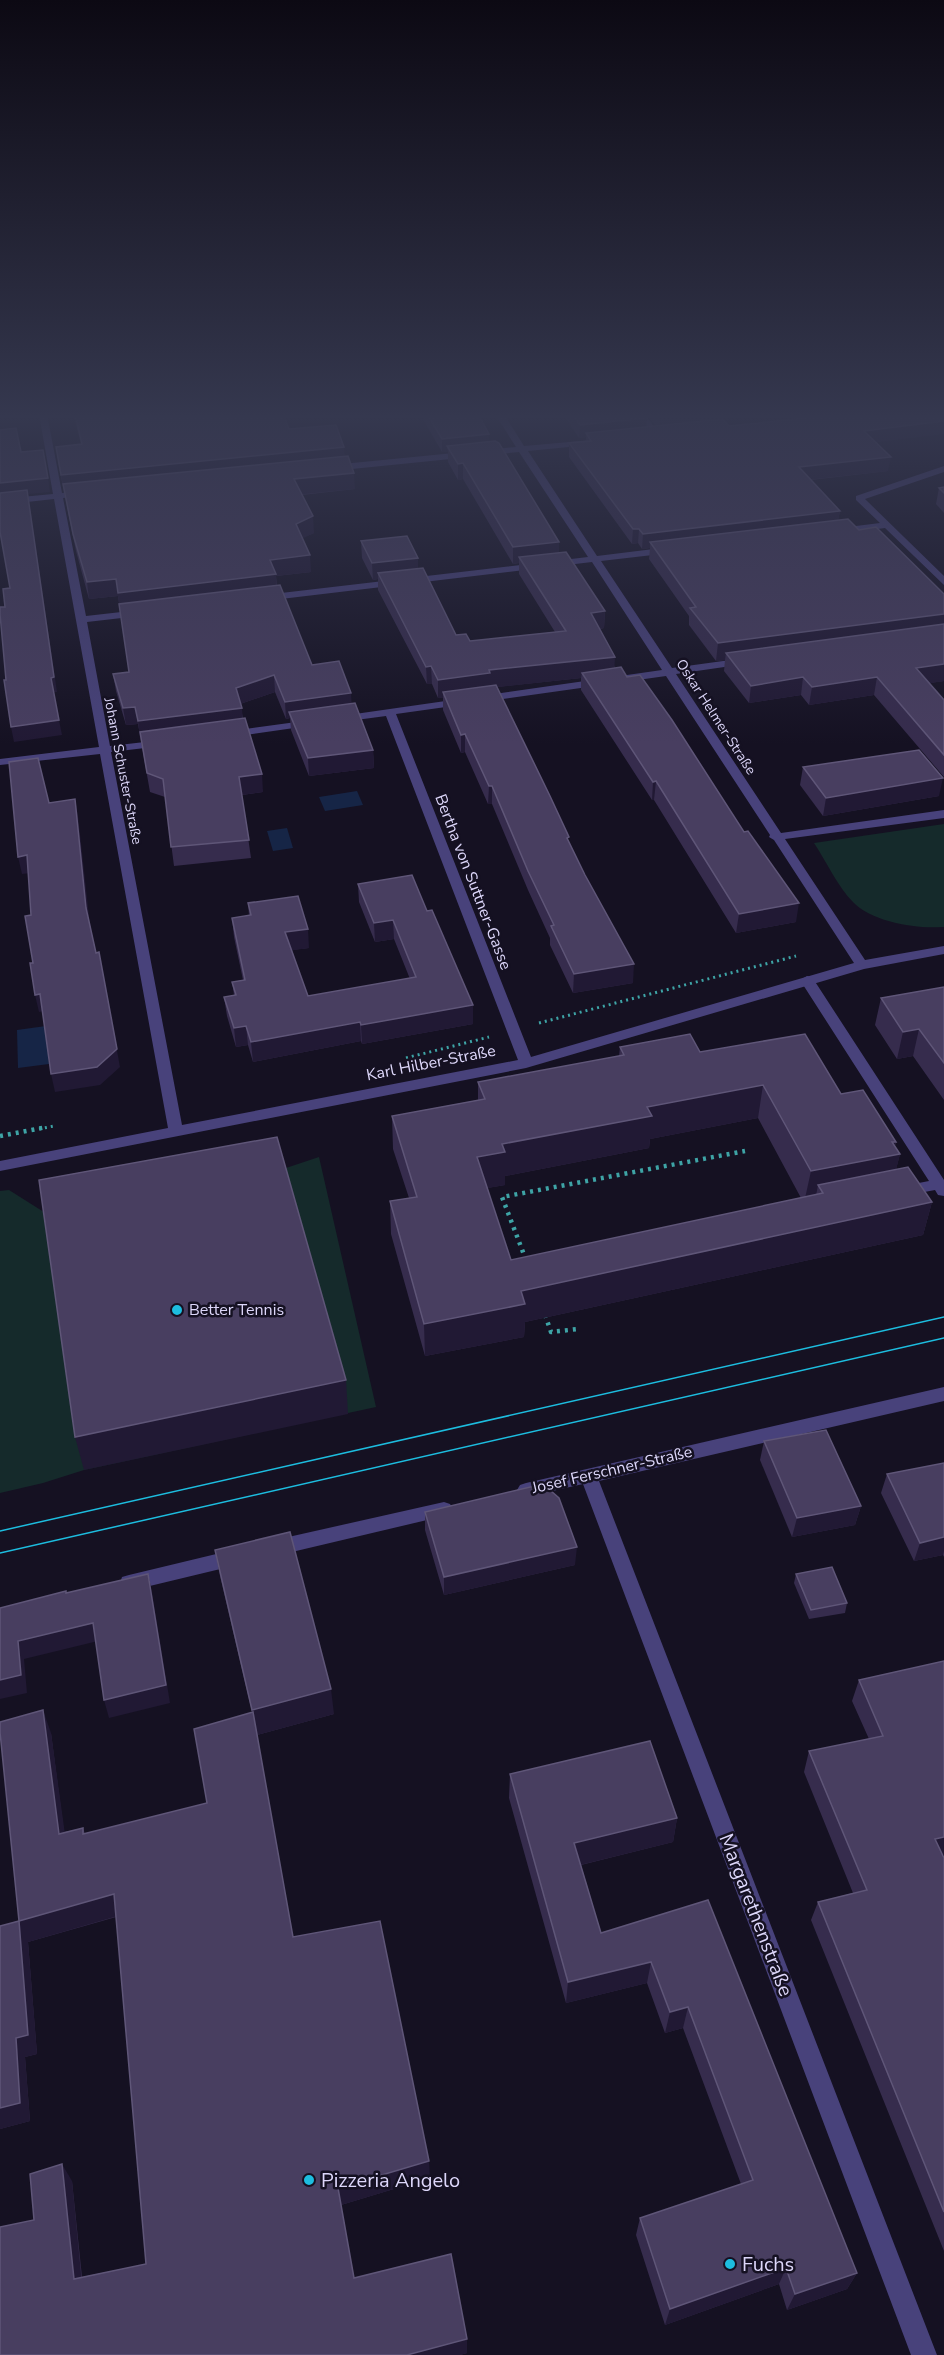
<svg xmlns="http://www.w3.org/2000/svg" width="944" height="2355" viewBox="0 0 944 2355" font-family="'Nunito Sans',sans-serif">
<rect width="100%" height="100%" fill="#151122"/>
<g fill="#152a2b">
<path d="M944 824V927H942C916 929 872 922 853 902 838 887 826 861 814 843Z"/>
<path d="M319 1157 376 1407 84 1470 43 1483 0 1493V1191L9 1190 47 1214 280 1170Z"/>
</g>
<g fill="#162546">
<path d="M357 791 363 805 325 811 319 797Z"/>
<path d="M287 828 293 848 273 851 267 831Z"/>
<path d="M46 1026 49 1064 18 1068 17 1030Z"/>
</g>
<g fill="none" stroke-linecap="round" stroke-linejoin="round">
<g stroke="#3ea4a6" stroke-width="3" stroke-dasharray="2 4" stroke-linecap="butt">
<path d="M539 1023 796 956"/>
<path d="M406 1058 489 1037"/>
<path d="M39 1129 54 1126"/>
</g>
<g stroke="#3ea4a6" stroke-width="4.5" stroke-dasharray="3 5" stroke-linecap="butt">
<path d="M0 1136 47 1127"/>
<path d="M526 1260 502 1197 745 1151"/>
<path d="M545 1315 551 1332 578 1329"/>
</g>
<path fill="#48427b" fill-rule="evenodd" d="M807 976 812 977 944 1180V1196L938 1195 935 1190 903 1196 898 1195 895 1191 898 1187 929 1181 800 980Z"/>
<g fill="#48427b" fill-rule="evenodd">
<path d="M39 414H47L62 493 84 490 89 493 84 496 63 498 86 616 139 610 144 613 139 616 87 622 110 746 162 740 168 743 162 746 111 752 182 1125 518 1060 386 716 341 722 335 719 341 716 662 670 592 562 264 601 259 598 264 595 588 557 519 452 332 471 328 468 332 465 516 447 495 414H504L524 446 592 440V444L589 445 528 451 597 556 670 547 675 550 670 553 601 561 672 668 745 658 750 661 745 664 676 674 781 833 944 810V818L785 839 865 960 944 946V954L864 969 526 1068 0 1171V1161L168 1128 100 754 0 765V759L99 747 54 499 0 505V499L53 494ZM666 676 770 835 769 837 774 840 854 963 531 1057 396 714Z"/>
<path d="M636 414H645L660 436 659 438H653Z"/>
<path d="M944 466V472L865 499 944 576V585L885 528 840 534 835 531 840 528 880 523 856 500V496Z"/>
<path d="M311 720 317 723 315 725 231 737 225 734 231 731Z"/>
<path d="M944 1387V1401L599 1481 937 2355H911L583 1484 526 1497 520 1495 517 1490 520 1485 526 1483Z"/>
<path d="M444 1502 450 1504 453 1509 450 1514 444 1516 275 1556 269 1554 266 1548 269 1542 275 1540Z"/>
<path d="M237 1549 243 1551 246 1557 243 1563 237 1565 129 1591 122 1589 120 1583 122 1577 129 1575Z"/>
</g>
<g stroke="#1dbddf" stroke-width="1.5">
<path d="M0 1531 944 1317"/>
<path d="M0 1553 944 1338"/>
</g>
</g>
<g fill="#362c4d" fill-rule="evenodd">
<path d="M73 414H283L289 429 345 456 355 489 302 495 314 533 302 538 311 572 276 576 277 586 312 665 352 704 373 750 374 768 309 776 291 730 290 718 286 719 275 692 240 704 243 718 263 792 242 795 251 858 174 866 165 797 150 792 138 724 126 725 116 691 113 674 129 672 118 596 89 599 76 551 58 462 81 444Z"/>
<path d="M420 414H478L489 434V441L559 552 605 611 604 628 600 629 615 668 627 677 796 922 736 933 654 800H652L581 690V678L497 687 569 842 633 983 573 993 550 945V938L528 890 492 804H488L465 752 461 753 443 710V698H438L432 684H427L378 590V579L373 580 362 558 361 541 418 569 456 635 470 641 555 632 519 574V563L513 564 463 479 458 480 448 462V452H442Z"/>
<path d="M563 414H644L646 427 656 426 648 414H716V419L729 426 799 419V416L791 417 789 414H944L876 443 888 471 811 480 840 511 838 520 859 530 944 594V681L929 683 944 700V777L874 695 809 705 801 695 749 703 724 671 725 660 716 661 689 625V616L649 559 650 548 642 549 638 543 632 544 569 457V443L586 441V437L579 438Z"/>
<path d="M944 487V513L936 504 939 488Z"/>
<path d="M803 767 939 796 823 816 800 785Z"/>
<path d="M412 875 473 1024 362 1044 361 1041 253 1062 248 1045 236 1047 227 1016 224 997 234 995 232 982 243 980 234 937 232 918 249 916 248 903 309 948 291 950 308 996 410 979 394 939 375 942 359 902 358 884Z"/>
<path d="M944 987V1100L913 1056 897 1059 875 1025 881 998Z"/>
<path d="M620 1047 700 1052 841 1094 896 1142 895 1146 900 1154 896 1169 932 1202 923 1235 525 1322 524 1337 425 1356 391 1234 390 1201 409 1198 393 1149 392 1116 478 1100V1082L619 1056ZM758 1118 801 1198 511 1260 487 1188 505 1185V1176L649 1148 650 1139Z"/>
<path d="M764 1441 861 1506 855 1525 792 1537 760 1460Z"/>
<path d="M944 1463V1557L943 1555 914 1561 881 1493 887 1474Z"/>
<path d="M425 1512 575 1565 444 1595 425 1530Z"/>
<path d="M215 1550 334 1714 257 1735 293 1937 430 2178 341 2205 354 2278 467 2353 460 2355H0L34 2220 72 2181 82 2277 146 2264 116 1917 28 1942 37 2054 25 2057 30 2121 0 2129V1926L19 1921 51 1733 64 1832 83 1828 85 1834 207 1803 252 1712 220 1576Z"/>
<path d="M796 1574 847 1603 845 1613 809 1619 794 1583Z"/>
<path d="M859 1680 944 1858V2251L811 1920 818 1902 853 1893 804 1772 809 1751 869 1739 852 1701Z"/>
<path d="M510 1774 677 1818 673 1842 581 1865 601 1933 708 1900 857 2273 847 2289 787 2310 779 2284 665 2325 636 2235 640 2218 741 2184 683 2028 665 2033 647 1983 566 2003 509 1798Z"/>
</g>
<g fill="#211934">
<path d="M688 414H716L715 425 659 431 660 417Z"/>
<path d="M791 414H799V416L791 417Z"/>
<path d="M647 418 646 431 586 433V437L579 438 580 425Z"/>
<path d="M944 421V434L861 444 864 431Z"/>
<path d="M489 434V447L447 446 448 452H442V439Z"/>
<path d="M344 447 345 462 64 491 61 475Z"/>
<path d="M891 457 888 471 797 481 799 467Z"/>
<path d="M463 463V479L458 480V464Z"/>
<path d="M354 473 355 489 295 495 294 479Z"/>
<path d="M48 478 50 492 28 494 57 692H54L0 497V483Z"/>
<path d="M840 511 837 526 650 542V548L642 549 643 534Z"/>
<path d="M313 516 314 533 297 541 296 524Z"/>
<path d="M633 529H639L638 543 632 544Z"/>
<path d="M559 542V558L519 557V563L513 564V547Z"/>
<path d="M310 555 311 572 276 576 277 591 120 610 118 596 89 599 87 582Z"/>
<path d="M418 558V575L378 573V579L373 580 372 563Z"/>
<path d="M605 611 604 628 590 630 591 613Z"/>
<path d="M944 614V630L726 653 725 660 716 661 718 643Z"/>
<path d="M615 657 614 674 582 673 581 678 490 688 443 692V698H438V680L489 670Z"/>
<path d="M944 664V681L913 686 916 668Z"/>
<path d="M431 666 432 684H427L426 667Z"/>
<path d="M274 675 275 692 237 705 236 688Z"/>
<path d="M803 677 801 695 749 703 751 686Z"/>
<path d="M877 677 874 695 809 705 812 687Z"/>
<path d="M351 693 352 710 289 712 290 718 286 719 285 702Z"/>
<path d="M135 707 138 724 126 725 123 708Z"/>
<path d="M242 708 243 725 140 739 138 721Z"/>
<path d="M59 720 62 735 14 742 11 727Z"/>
<path d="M465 734V752L461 753V735Z"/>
<path d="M373 750 374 768 309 776 308 758Z"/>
<path d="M262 774 263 792 241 795 239 777Z"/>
<path d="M943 778 939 796 823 816 826 798Z"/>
<path d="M656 781 654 800H652L653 782Z"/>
<path d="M489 786H492V804H488Z"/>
<path d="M75 799 78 816 90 925 86 908Z"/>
<path d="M27 855 31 873 22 874 18 857Z"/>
<path d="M799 903 796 922 736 933 739 914Z"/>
<path d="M393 920 394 939 375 942 374 923Z"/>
<path d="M308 929 309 948 287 951 285 932Z"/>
<path d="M99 952 120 1067 100 1085 55 1092 51 1074Z"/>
<path d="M634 964 633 983 573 993 574 974Z"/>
<path d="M40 994 44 1011 39 1012 35 995Z"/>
<path d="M473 1005V1024L362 1044 361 1025Z"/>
<path d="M360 1022 361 1041 253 1062 251 1042Z"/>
<path d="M246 1026 248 1045 236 1047 234 1028Z"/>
<path d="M919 1029 913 1056 897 1059 903 1032Z"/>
<path d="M763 1085 758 1118 650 1139 649 1148 505 1176V1185L477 1190V1157L502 1144 647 1107Z"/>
<path d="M892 1142H896L892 1155 900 1154 892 1186 818 1185 815 1201 804 1203 811 1171Z"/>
<path d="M932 1202 923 1235 525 1322 524 1337 425 1356 424 1324 521 1291Z"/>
<path d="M346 1380 348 1414 84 1470 75 1437Z"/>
<path d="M861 1506 855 1525 792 1537 797 1518Z"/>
<path d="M944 1537V1551L943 1555 914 1561 920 1543Z"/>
<path d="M577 1547 575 1565 444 1595V1577Z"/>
<path d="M148 1574 152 1592 170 1703 109 1718 104 1700Z"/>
<path d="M93 1623 98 1641 24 1659 27 1693 0 1699V1680L18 1641Z"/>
<path d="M331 1689 334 1714 257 1735 293 1937 252 1710Z"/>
<path d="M43 1710 51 1733 68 1856 59 1834Z"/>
<path d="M677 1818 673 1842 572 1867 574 1843Z"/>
<path d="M944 1837V1855L927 1859 935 1839Z"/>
<path d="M114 1894 121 1915 28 1942 37 2054 25 2057 30 2121 0 2129V2108L16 2038 19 1921Z"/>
<path d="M651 1962 647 1983 566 2003 568 1982Z"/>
<path d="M688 2007 683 2028 665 2033 670 2012Z"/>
<path d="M429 2161 430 2178 341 2205 338 2188Z"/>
<path d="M62 2164 72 2181 83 2294 74 2279Z"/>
<path d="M786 2268 779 2284 665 2325 670 2309Z"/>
<path d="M857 2273 847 2289 787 2310 795 2294Z"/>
<path d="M467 2339V2353L460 2355H407Z"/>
</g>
<g fill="#483e60" stroke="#5f5678" stroke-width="1.5">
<path d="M75 414H283L289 429 336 425 344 447 61 475 56 447 82 444Z"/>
<path d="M427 414H478L489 434 442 439Z"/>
<path d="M572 414H644L647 418 580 425Z"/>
<path d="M658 414H688L660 417Z"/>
<path d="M804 414H944V421L864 431 891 457 799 467 840 511 643 534 639 529H633L569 443 591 441 586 433 723 419 729 426 807 418Z"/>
<path d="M16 428 21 452 43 450 48 478 0 483V430Z"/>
<path d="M495 441 499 443 559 542 513 547 463 463 458 464 447 446Z"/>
<path d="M348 456 354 473 294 479 313 516 296 524 310 555 270 560 276 574 118 593 116 579 87 582 73 534 63 484Z"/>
<path d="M944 487V493L939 488Z"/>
<path d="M27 490 54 677 51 678 59 720 11 727 4 680H6L0 614V607H5L3 589 10 588 0 532V493Z"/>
<path d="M848 519 859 530 876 527 944 594V614L718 643 690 608 696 607 650 542Z"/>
<path d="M407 536 418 558 372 563 361 541Z"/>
<path d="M566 552 605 611 591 613 615 657 489 670 490 673 438 680 431 666 426 667 378 573 423 568 456 635 466 634 470 641 566 631 519 557Z"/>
<path d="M280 585 312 665 339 661 351 693 285 702 274 675 236 688 242 708 138 721 135 707 123 708 113 674 129 672 119 604Z"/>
<path d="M944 624V664L916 668 944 700V755L877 677 812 687 803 677 751 686 726 653Z"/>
<path d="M621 667 627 677 640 675 672 720 744 832 748 831 799 903 739 914 656 781 653 782 582 673Z"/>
<path d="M496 685 550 796 569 837 567 838 585 875 634 964 574 974 551 926 554 925 528 871 492 786H489L465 734 461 735 443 692Z"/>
<path d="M355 703 373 750 308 758 289 712Z"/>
<path d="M245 718 262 774 239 777 249 840 171 847 163 779 147 773 140 732Z"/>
<path d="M919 750 943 778 826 798 803 767Z"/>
<path d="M38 758 49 803 75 799 86 908 96 953 99 952 117 1049 97 1067 51 1074 40 994 35 995 30 963H33L25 916 31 915 27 855 18 857 9 762Z"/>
<path d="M412 875 427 911 432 910 473 1005 361 1025 360 1022 251 1042 246 1026 234 1028 224 997 236 995 232 982 245 980 232 918 251 915 248 903 298 896 308 929 285 932 308 996 416 977 393 920 374 923 358 884Z"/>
<path d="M944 987V1063L919 1029 903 1032 881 998Z"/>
<path d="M690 1034 700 1052 805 1034 841 1094 863 1090 896 1142H892L900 1154 811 1171 763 1085 647 1107 652 1116 502 1144 505 1152 477 1157 511 1260 823 1193 818 1185 908 1167 932 1202 521 1291 525 1304 424 1324 390 1201 417 1197 392 1116 485 1099 478 1082 624 1055 620 1047Z"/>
<path d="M277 1137 346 1380 75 1437 39 1180Z"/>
<path d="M826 1430 861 1506 797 1518 764 1441Z"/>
<path d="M944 1463V1537L920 1543 887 1474Z"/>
<path d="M543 1484 559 1498 577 1547 444 1577 425 1512Z"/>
<path d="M290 1532 331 1689 252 1710 215 1550Z"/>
<path d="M832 1567 847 1603 811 1610 796 1574Z"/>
<path d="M148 1574 166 1685 104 1700 93 1623 18 1641 21 1675 0 1680V1608L66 1591V1593Z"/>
<path d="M944 1661V1837L935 1839 944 1858V2212L818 1902 867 1890 809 1751 883 1736 859 1680Z"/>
<path d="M43 1710 59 1834 83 1828V1834L207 1803 194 1729 253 1712 293 1937 380 1921 429 2161 338 2188 354 2278 451 2254 467 2339 407 2355H0V2227L34 2220 30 2174 62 2164 74 2279 146 2264 114 1894 19 1921 0 1732V1722Z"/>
<path d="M650 1741 677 1818 574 1843 601 1933 708 1900 857 2273 795 2294 786 2268 670 2309 640 2218 753 2180 688 2007 670 2012 651 1962 568 1982 510 1774Z"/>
<path d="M19 1921 28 2035 16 2038 20 2103 0 2108V1926Z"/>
</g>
<linearGradient id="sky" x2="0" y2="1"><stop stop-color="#0c0913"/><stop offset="0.56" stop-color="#35384f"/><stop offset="1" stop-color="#35384f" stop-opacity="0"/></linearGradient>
<rect width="944" height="744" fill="url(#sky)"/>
<g fill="#1dbddf" stroke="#151122" stroke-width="2">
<circle cx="177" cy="1310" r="6"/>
<circle cx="309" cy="2180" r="6"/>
<circle cx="730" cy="2264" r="6"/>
</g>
<g text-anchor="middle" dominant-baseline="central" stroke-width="5" stroke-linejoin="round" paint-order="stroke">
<g font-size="14" fill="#ddd7fa" stroke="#151122">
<text transform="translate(716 717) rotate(57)">Oskar Helmer-Straße</text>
<text transform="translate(123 771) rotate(79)">Johann Schuster-Straße</text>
</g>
<g font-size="16" fill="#ddd7fa" stroke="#151122">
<text transform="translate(473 882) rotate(69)">Bertha von Suttner-Gasse</text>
<text transform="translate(431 1063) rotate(-11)">Karl Hilber-Straße</text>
<text transform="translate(612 1470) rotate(-13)">Josef Ferschner-Straße</text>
</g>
<g font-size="16" fill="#ddd7fa" stroke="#151122" text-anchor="start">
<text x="189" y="1310">Better Tennis</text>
</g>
<g font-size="20" fill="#ddd7fa" stroke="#151122">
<text transform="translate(756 1915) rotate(69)">Margarethenstraße</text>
</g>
<g font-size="20" fill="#ddd7fa" stroke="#151122" text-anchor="start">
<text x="321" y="2180">Pizzeria Angelo</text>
<text x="742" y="2264">Fuchs</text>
</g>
</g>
</svg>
